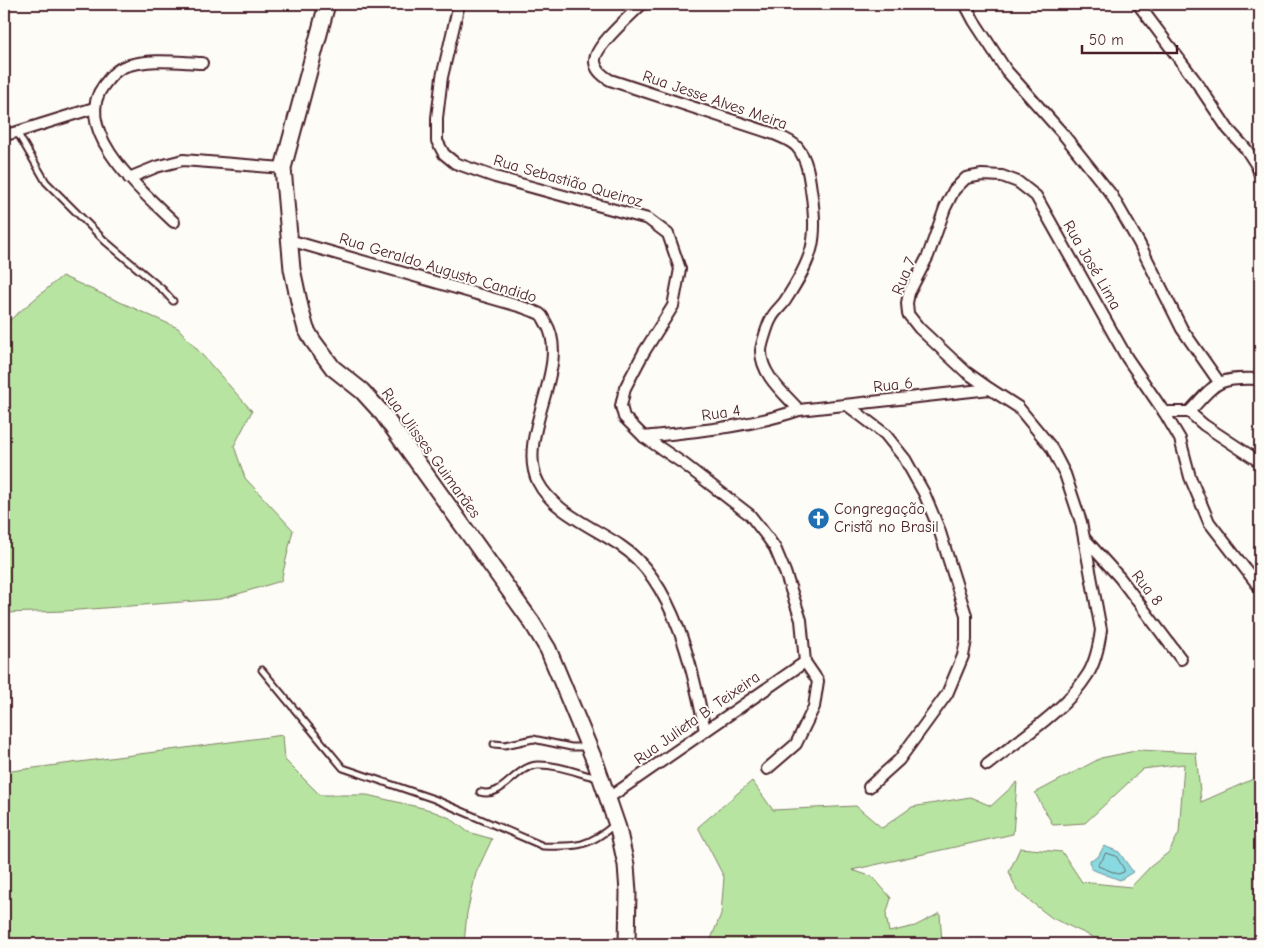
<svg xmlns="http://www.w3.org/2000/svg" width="1264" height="948" viewBox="0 0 1264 948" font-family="'Comic Neue',sans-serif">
<rect width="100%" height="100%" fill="#fdfcf7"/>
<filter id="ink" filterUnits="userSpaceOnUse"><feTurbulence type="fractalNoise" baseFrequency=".02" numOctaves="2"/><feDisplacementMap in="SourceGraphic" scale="10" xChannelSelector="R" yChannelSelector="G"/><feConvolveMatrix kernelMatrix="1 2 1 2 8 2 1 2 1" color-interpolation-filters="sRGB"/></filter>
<g filter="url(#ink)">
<g fill="#b7e4a1" stroke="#808266">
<path d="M62 276 178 328 252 411 234 446 245 478 293 530 281 581 221 599 65 611 4 613V325Z"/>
<path d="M283 735 285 760 320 795H367L427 809 450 818 468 832 492 839 476 873 467 913 464 944H4V772Z"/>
<path d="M1140 750 1196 753 1201 802 1260 776V944H1103L1099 940 1052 918 1017 891 1009 872 1020 848 1062 852 1082 882 1131 887 1150 867 1169 852 1179 833 1184 764 1143 769 1085 823 1053 825 1035 793 1101 758Z"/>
<path d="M752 781 773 810 856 806 882 828 912 807 970 797 991 806 1017 782 1013 834 852 870 873 877 891 898 886 915 889 932 915 926 940 913 942 944H709L721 914 724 877 698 827Z"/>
</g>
<path fill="#89dae0" stroke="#708f98" d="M1104 846 1119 852 1133 872 1120 880 1091 869 1090 860 1098 857Z"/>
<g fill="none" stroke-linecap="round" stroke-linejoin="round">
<path stroke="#636a73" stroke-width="1" d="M1106 853 1116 856 1124 869V872L1118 874 1098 866V864L1102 860Z"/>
<defs>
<g id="lane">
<path d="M17 132 46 182 105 241 163 290 173 301"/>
<path d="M262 670 343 768 434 799 543 846C577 847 588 847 614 825"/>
<path d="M494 744 505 745 533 739 571 747H586"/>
<path d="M480 792C503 799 514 767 537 765 557 764 580 774 598 778"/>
</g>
<g id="street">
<path d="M459 4 442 77 437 118V141L444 154 455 163 495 177 648 219 668 234 680 269 673 306 644 352 625 388 621 406 624 417 644 437 684 464 750 515 768 538 775 548 785 572 801 620 805 662 818 681 814 707 796 744 767 769"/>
<path d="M642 4C631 15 593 47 595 62 596 71 603 76 610 80L774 134C781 137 792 141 797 147 807 159 809 175 811 190 819 240 813 258 785 301 781 307 774 312 771 319 768 324 761 346 761 351 761 375 784 393 799 410"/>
<path d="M965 4 974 21 1006 70 1063 134 1111 194 1139 243 1182 329 1219 382"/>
<path d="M1138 4 1197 83 1228 129 1246 149 1257 166 1260 175"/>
<path d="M4 133 9 134 17 132 94 108"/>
<path d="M129 178 156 167 183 160 283 168"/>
<path d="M174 222C145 194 69 130 104 85 110 77 116 69 126 66 151 58 177 62 202 63"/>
<path d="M289 240 522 307C528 309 534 311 540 314 543 316 544 320 546 323 572 366 515 437 538 482 552 511 595 528 621 546 674 581 694 672 705 731"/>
<path d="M847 405 885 434 905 459 915 477 924 493 939 529 966 615V640L963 656 947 694 899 760 869 787"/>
<path d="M1164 412H1189L1204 425 1260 462"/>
<path d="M1189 412C1217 382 1217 377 1260 379"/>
<path d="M644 437C697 431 749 427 799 410L990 389"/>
<path d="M1085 539 1120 578 1181 659"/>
<path d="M987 765C1021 738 1065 711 1088 674 1096 661 1099 645 1101 630L1081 522 1065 474 1051 447 1018 407 990 389 966 372 919 328 908 314 907 303 909 293 928 256 945 208 954 190 966 178 982 175 1002 176 1018 182 1036 196 1127 358 1164 412 1180 439 1190 477 1209 522 1260 588"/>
<path d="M607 799 805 662"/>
</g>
<path id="secondary" d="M327 4 283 168 292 269 301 311 306 329 313 341 333 368 362 391 382 413 531 621 548 649 561 680 596 764 618 828 626 865 628 892 627 944"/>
</defs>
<use href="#lane" stroke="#4a1f2b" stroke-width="9"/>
<use href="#street" stroke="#4a1f2b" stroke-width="14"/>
<use href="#secondary" stroke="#4a1f2b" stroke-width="19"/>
<use href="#lane" stroke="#fdfcf7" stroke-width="5"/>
<use href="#street" stroke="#fdfcf7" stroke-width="10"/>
<use href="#secondary" stroke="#fdfcf7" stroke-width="15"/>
</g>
</g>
<defs>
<symbol id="church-disc" viewBox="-11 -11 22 22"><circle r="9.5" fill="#1f6fb2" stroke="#fdfcf7"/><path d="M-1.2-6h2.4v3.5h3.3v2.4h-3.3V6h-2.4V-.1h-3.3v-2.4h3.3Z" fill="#fff"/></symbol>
</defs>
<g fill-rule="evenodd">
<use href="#church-disc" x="806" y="506" width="25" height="25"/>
</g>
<g text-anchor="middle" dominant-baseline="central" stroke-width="4" stroke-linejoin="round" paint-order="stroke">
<g font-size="16" fill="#4a1f2b" stroke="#fdfcf7">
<text transform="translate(715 100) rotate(19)">Rua Jesse Alves Meira</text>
<text transform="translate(568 181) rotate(16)">Rua Sebastião Queiroz</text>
<text transform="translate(1092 265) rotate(60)">Rua José Lima</text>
<text transform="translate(438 268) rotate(17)">Rua Geraldo Augusto Candido</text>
<text transform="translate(904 276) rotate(-68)">Rua 7</text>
<text transform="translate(893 385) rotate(-6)">Rua 6</text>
<text transform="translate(721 413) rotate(-8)">Rua 4</text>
<text transform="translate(431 453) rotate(54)">Rua Ulisses Guimarães</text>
<text transform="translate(1147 588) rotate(52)">Rua 8</text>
<text transform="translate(697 718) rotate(-35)">Rua Julieta B. Teixeira</text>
</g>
<g font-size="16" fill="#4a1f2b" stroke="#fdfcf7" text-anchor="start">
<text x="834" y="509">Congregação<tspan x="834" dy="18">Cristã no Brasil</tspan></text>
</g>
</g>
<rect width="1264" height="948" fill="none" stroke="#fdfcf7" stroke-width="20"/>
<rect x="10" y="10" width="1244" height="928" fill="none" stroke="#4a1f2b" stroke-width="2" filter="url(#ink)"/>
<path d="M1082 45v8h95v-8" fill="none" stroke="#4a1f2b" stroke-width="2.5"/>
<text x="1089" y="45" font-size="15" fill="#4a1f2b" stroke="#fdfcf7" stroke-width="4" paint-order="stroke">50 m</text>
</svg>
